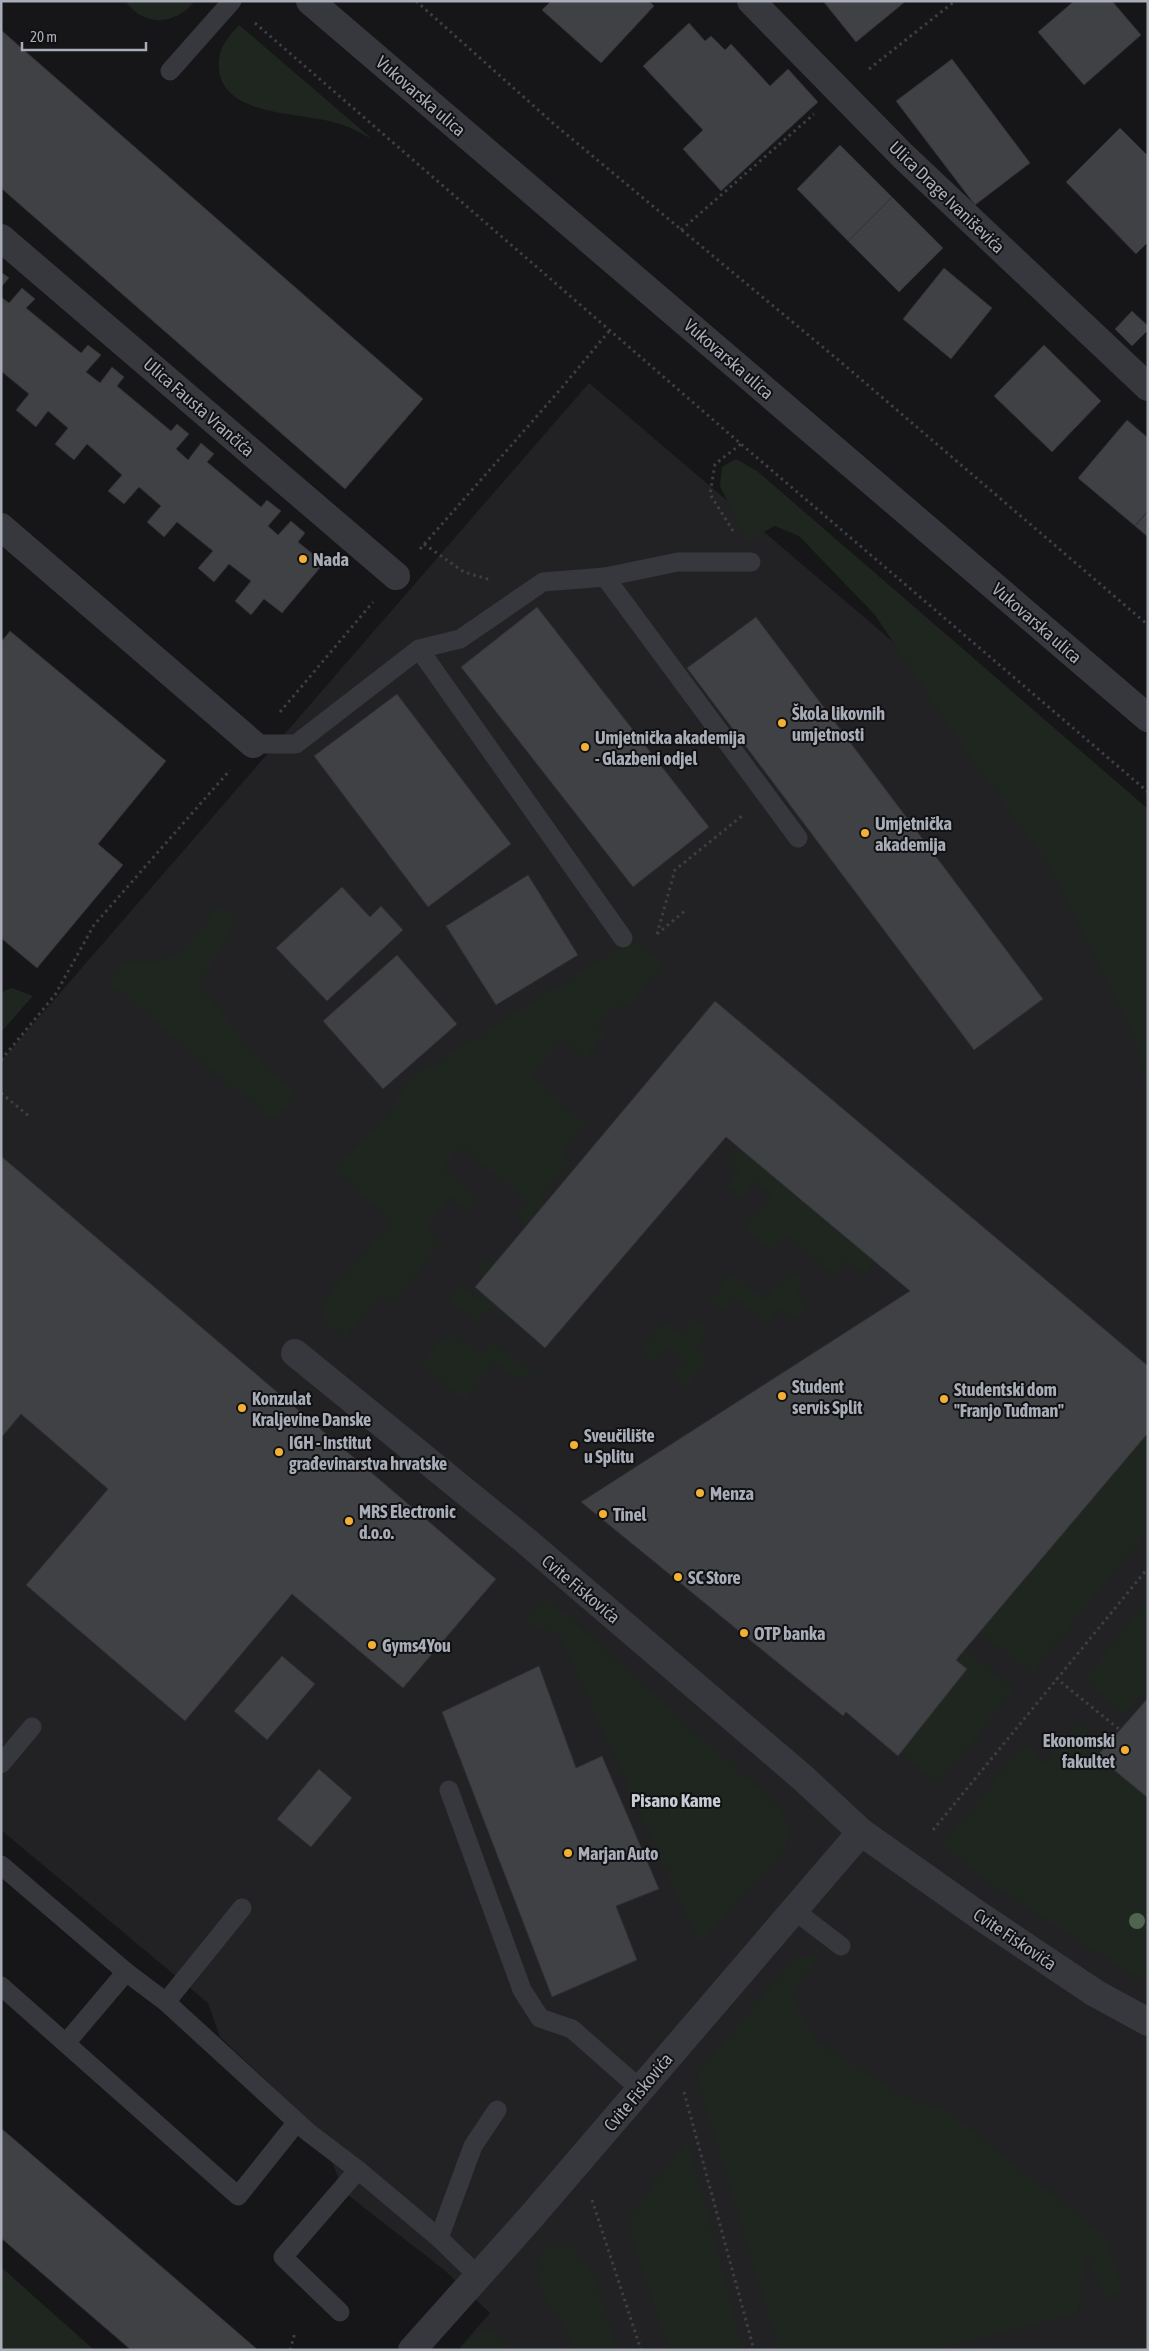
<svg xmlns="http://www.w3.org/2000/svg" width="1149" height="2351" viewBox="0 0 1149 2351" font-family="'Asap Condensed',sans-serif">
<rect width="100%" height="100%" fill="#161618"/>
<path fill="#222225" d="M589 383 1148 859V2350H458L490 2313 443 2269 344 2192 319 2130 220 2037 208 2003 1 1830V1061Z"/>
<g fill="#1e261f">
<path d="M125 1H195C175 25 145 28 125 1Z"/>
<path d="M239 25 372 139C360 133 349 126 336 123 302 112 223 117 219 69 217 50 226 39 239 25Z"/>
<path d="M736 459 757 471 1148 809V1085L1131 1028 1049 866 969 755 875 615 799 536 775 526 747 541 720 486 722 467Z"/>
<path d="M220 906 239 917 199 986 269 1069 299 1098 271 1120 110 983 109 973 127 961 156 962 178 954Z"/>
<path d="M631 940 665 964 625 1010 616 1005 597 1026 606 1033 584 1059 563 1040 532 1074 586 1124 562 1151 571 1163 539 1197 549 1207 529 1229 516 1215 527 1203 461 1145 443 1167 477 1198 467 1211 451 1197 426 1228 441 1243 393 1303 382 1294 344 1339 327 1325 321 1311 324 1301 391 1220 332 1170 382 1121 411 1078Z"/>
<path d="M12 988 33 996 1 1032V992Z"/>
<path d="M740 1143 877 1259 865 1274 847 1260 834 1275 786 1235 772 1251 744 1228 772 1196 754 1181 741 1198 727 1185 740 1170 727 1158Z"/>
<path d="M485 1257 510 1280 519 1308 507 1322 490 1307 477 1323 449 1299 461 1285 477 1299 491 1283 475 1269Z"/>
<path d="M790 1270 804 1282 794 1294 808 1307 796 1321 780 1308 767 1324 735 1297 722 1312 709 1301 733 1273 765 1299Z"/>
<path d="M693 1318 709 1330 695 1346 710 1358 686 1387 672 1376 684 1361 668 1348 654 1363 640 1351 665 1321 680 1334Z"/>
<path d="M459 1335 481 1354 494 1339 537 1376 516 1379 497 1362 465 1400 421 1364 442 1339Z"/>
<path d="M1148 1433V1531L1031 1674 980 1632Z"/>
<path d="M545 1595 779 1807 789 1833 785 1851 699 1943 560 1636 522 1621Z"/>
<path d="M1148 1599V1688L1125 1715 1084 1680Z"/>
<path d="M923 1614 1015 1691 938 1783 848 1711Z"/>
<path d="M1079 1721 1107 1745 1098 1756 1148 1798V1984L994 1887 941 1845 1024 1744 1045 1763Z"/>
<path d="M818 1954 792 1998 817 2042 909 2099 947 2111 1104 2235 1125 2292 1104 2298 1086 2253 1078 2313 931 2350H779L696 2074 796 1958Z"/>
<path d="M688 2140 743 2350H670L629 2230 631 2215Z"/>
<path d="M558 2245 571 2246 593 2273 618 2350H575L565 2326 540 2290 536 2262 545 2248Z"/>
<path d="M1 2267 94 2350H1Z"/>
<path d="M489 2329 500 2335 511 2350H458L476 2333Z"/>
</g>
<g fill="#404145" stroke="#303034">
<path d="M551 1H649L654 6 601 63 542 10Z"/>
<path d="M823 1H906L856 42Z"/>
<path d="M1074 1H1112L1141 35 1084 85 1038 32Z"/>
<path d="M689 23 705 41 711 36 725 50 731 44 770 86 788 69 818 102 721 191 683 149 703 130 643 66Z"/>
<path d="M1 30 423 399 345 489 1 188Z"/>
<path d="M952 59 1030 163 975 205 896 101Z"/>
<path d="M1120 128 1148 156V242L1136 254 1066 182Z"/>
<path d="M840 145 892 197 848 241 797 189Z"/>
<path d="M892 197 943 248 899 292 848 241Z"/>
<path d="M944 268 992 308 951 359 903 319Z"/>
<path d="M1 272 9 278 1 287Z"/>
<path d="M22 288 35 299 26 308 81 353 88 345 101 355 86 372 100 383 112 367 124 377 117 386 171 431 177 424 189 434 176 449 188 460 201 443 214 454 207 462 261 507 267 500 281 511 268 526 278 535 291 521 305 533 298 542 324 563 282 613 264 599 251 615 235 601 251 581 229 564 214 582 198 568 213 551 177 522 164 537 147 522 161 506 139 487 124 504 108 491 122 475 87 444 74 460 55 444 68 428 48 411 36 427 16 410 29 394 1 371V297L9 303Z"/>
<path d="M1132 311 1148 326V330L1132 346 1115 329Z"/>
<path d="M1044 345 1101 401 1052 452 994 396Z"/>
<path d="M1127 420 1148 438V511L1135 526 1078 478Z"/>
<path d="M1148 511V537L1135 526Z"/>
<path d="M537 607 709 827 633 887 461 667Z"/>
<path d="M756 617 1043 999 974 1050 687 668Z"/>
<path d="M10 631 166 761 98 844 123 865 37 968 1 938V642Z"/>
<path d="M397 694 511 844 428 907 314 756Z"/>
<path d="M528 875 578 955 496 1005 446 926Z"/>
<path d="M342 887 370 917 381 906 403 930 327 1001 276 948Z"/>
<path d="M397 955 457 1024 383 1089 323 1021Z"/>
<path d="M715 1001 1148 1366V1433L956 1660 967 1669 898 1756 846 1712 843 1716 581 1502 910 1291 726 1137 545 1348 475 1287Z"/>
<path d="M1 1156 496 1579 403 1688 292 1594 185 1721 26 1585 108 1489 21 1414 1 1438Z"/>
<path d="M282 1656 315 1684 267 1740 234 1711Z"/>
<path d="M539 1666 576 1768 602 1756 659 1889 616 1906 637 1960 552 1997 442 1712Z"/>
<path d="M1148 1698V1798L1097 1756Z"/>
<path d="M319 1769 352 1798 311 1847 277 1819Z"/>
<path d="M1 2128 258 2350H131L1 2238Z"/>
</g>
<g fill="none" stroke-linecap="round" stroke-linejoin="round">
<g stroke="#3d3f44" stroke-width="3" stroke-dasharray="2.5 4" stroke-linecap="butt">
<path d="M416 1 554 124 842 363 1148 625"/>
<path d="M255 23 741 444 1148 792"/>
<path d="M869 69 955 1"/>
<path d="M681 230 814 114"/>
<path d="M733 531 710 494 715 464 741 444"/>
<path d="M424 544 464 572 491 580"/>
<path d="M420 549 559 391 610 330"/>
<path d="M280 712 373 602"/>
<path d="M657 934 675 870 743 815"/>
<path d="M657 934 686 910"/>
<path d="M1 1060 55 995 94 925 230 770"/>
<path d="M1 1093 30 1117"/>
<path d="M1056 1678 1120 1730"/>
<path d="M933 1830 1148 1568"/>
<path d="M684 2092 754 2350"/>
<path d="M592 2200 641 2350"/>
<path d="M290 2350 295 2333"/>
</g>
<g stroke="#37383d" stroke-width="19">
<path d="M170 71 232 1"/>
<path d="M605 577 678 562H751"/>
<path d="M419 649 460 639 543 582 605 577 798 838"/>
<path d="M253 744H296L419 649 623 938"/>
<path d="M1 1764 32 1727"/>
<path d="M449 1790 522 1990 540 2018 572 2029 639 2088"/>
<path d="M1 1865 126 1972 166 2002 308 2132 358 2170 439 2238 478 2276"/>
<path d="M795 1911 841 1946"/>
<path d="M1 1986 238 2196 297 2122"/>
<path d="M166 2002 242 1908"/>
<path d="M66 2043 126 1972"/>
<path d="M439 2238 473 2146 497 2110"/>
<path d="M340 2312 283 2257 358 2170"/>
</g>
<path stroke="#37383d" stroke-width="28" d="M1 238 396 576"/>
<g stroke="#37383d" stroke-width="28">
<path d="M751 1 903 156 1148 387"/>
<path d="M1 527 253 744"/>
<path d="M295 1353 526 1541 803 1778 861 1832 977 1914 1095 1993 1148 2022"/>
<path d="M412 2350 531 2217 861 1832"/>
</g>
<path stroke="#37383d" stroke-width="28" d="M310 1 1148 718"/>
</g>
<circle fill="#506452" cx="1137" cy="1921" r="8"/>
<g fill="#f2b134" stroke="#111113" stroke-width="2">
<circle cx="303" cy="559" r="5"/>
<circle cx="782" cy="723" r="5"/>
<circle cx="585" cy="747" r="5"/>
<circle cx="865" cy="833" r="5"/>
<circle cx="782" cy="1396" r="5"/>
<circle cx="944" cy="1399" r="5"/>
<circle cx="242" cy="1408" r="5"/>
<circle cx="574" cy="1445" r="5"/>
<circle cx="279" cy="1452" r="5"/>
<circle cx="700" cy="1493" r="5"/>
<circle cx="603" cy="1514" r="5"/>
<circle cx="349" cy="1521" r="5"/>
<circle cx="678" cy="1577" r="5"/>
<circle cx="744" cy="1633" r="5"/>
<circle cx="372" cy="1645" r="5"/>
<circle cx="1125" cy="1750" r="5"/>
<circle cx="568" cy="1853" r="5"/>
</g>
<g text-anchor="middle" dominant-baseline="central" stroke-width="4" stroke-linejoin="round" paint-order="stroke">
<g font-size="18" fill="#a8adb8" stroke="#111113">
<text transform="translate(421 96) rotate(41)">Vukovarska ulica</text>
<text transform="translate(947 197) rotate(44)">Ulica Drage Ivaniševića</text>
<text transform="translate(729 359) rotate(41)">Vukovarska ulica</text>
<text transform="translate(199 407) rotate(41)">Ulica Fausta Vrančića</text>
<text transform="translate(1037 623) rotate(41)">Vukovarska ulica</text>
<text transform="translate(581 1589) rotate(40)">Cvite Fiskovića</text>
<text transform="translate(1015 1939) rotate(34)">Cvite Fiskovića</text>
<text transform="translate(638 2092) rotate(-50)">Cvite Fiskovića</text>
</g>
<g font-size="18" font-weight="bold" fill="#a8adb8" stroke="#111113" text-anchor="start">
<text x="313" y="559">Nada</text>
<text x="792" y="713">Škola likovnih<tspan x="792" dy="21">umjetnosti</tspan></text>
<text x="595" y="737">Umjetnička akademija<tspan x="595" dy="21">- Glazbeni odjel</tspan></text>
<text x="875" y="823">Umjetnička<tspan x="875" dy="21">akademija</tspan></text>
<text x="792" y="1386">Student<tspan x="792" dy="21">servis Split</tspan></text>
<text x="954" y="1389">Studentski dom<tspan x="954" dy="21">"Franjo Tuđman"</tspan></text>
<text x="252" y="1398">Konzulat<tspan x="252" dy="21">Kraljevine Danske</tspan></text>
<text x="584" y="1435">Sveučilište<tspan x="584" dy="21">u Splitu</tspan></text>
<text x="289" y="1442">IGH - Institut<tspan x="289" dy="21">građevinarstva hrvatske</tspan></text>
<text x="710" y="1493">Menza</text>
<text x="359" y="1511">MRS Electronic<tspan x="359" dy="21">d.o.o.</tspan></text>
<text x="613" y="1514">Tinel</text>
<text x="688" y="1577">SC Store</text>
<text x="754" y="1633">OTP banka</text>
<text x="382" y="1645">Gyms4You</text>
<text x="1115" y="1740" text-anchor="end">Ekonomski<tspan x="1115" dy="21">fakultet</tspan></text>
<text x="578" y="1853">Marjan Auto</text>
</g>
<g font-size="19" font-weight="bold" fill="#c9ccd4" stroke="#111113">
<text x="676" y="1800">Pisano Kame</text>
</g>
</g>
<rect width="1149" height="2351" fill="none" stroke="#a8adb8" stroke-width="5"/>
<path d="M22 42v8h124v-8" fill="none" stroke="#a8adb8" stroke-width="2.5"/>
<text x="30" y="42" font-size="15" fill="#a8adb8" stroke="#111113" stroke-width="4" paint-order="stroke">20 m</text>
</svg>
